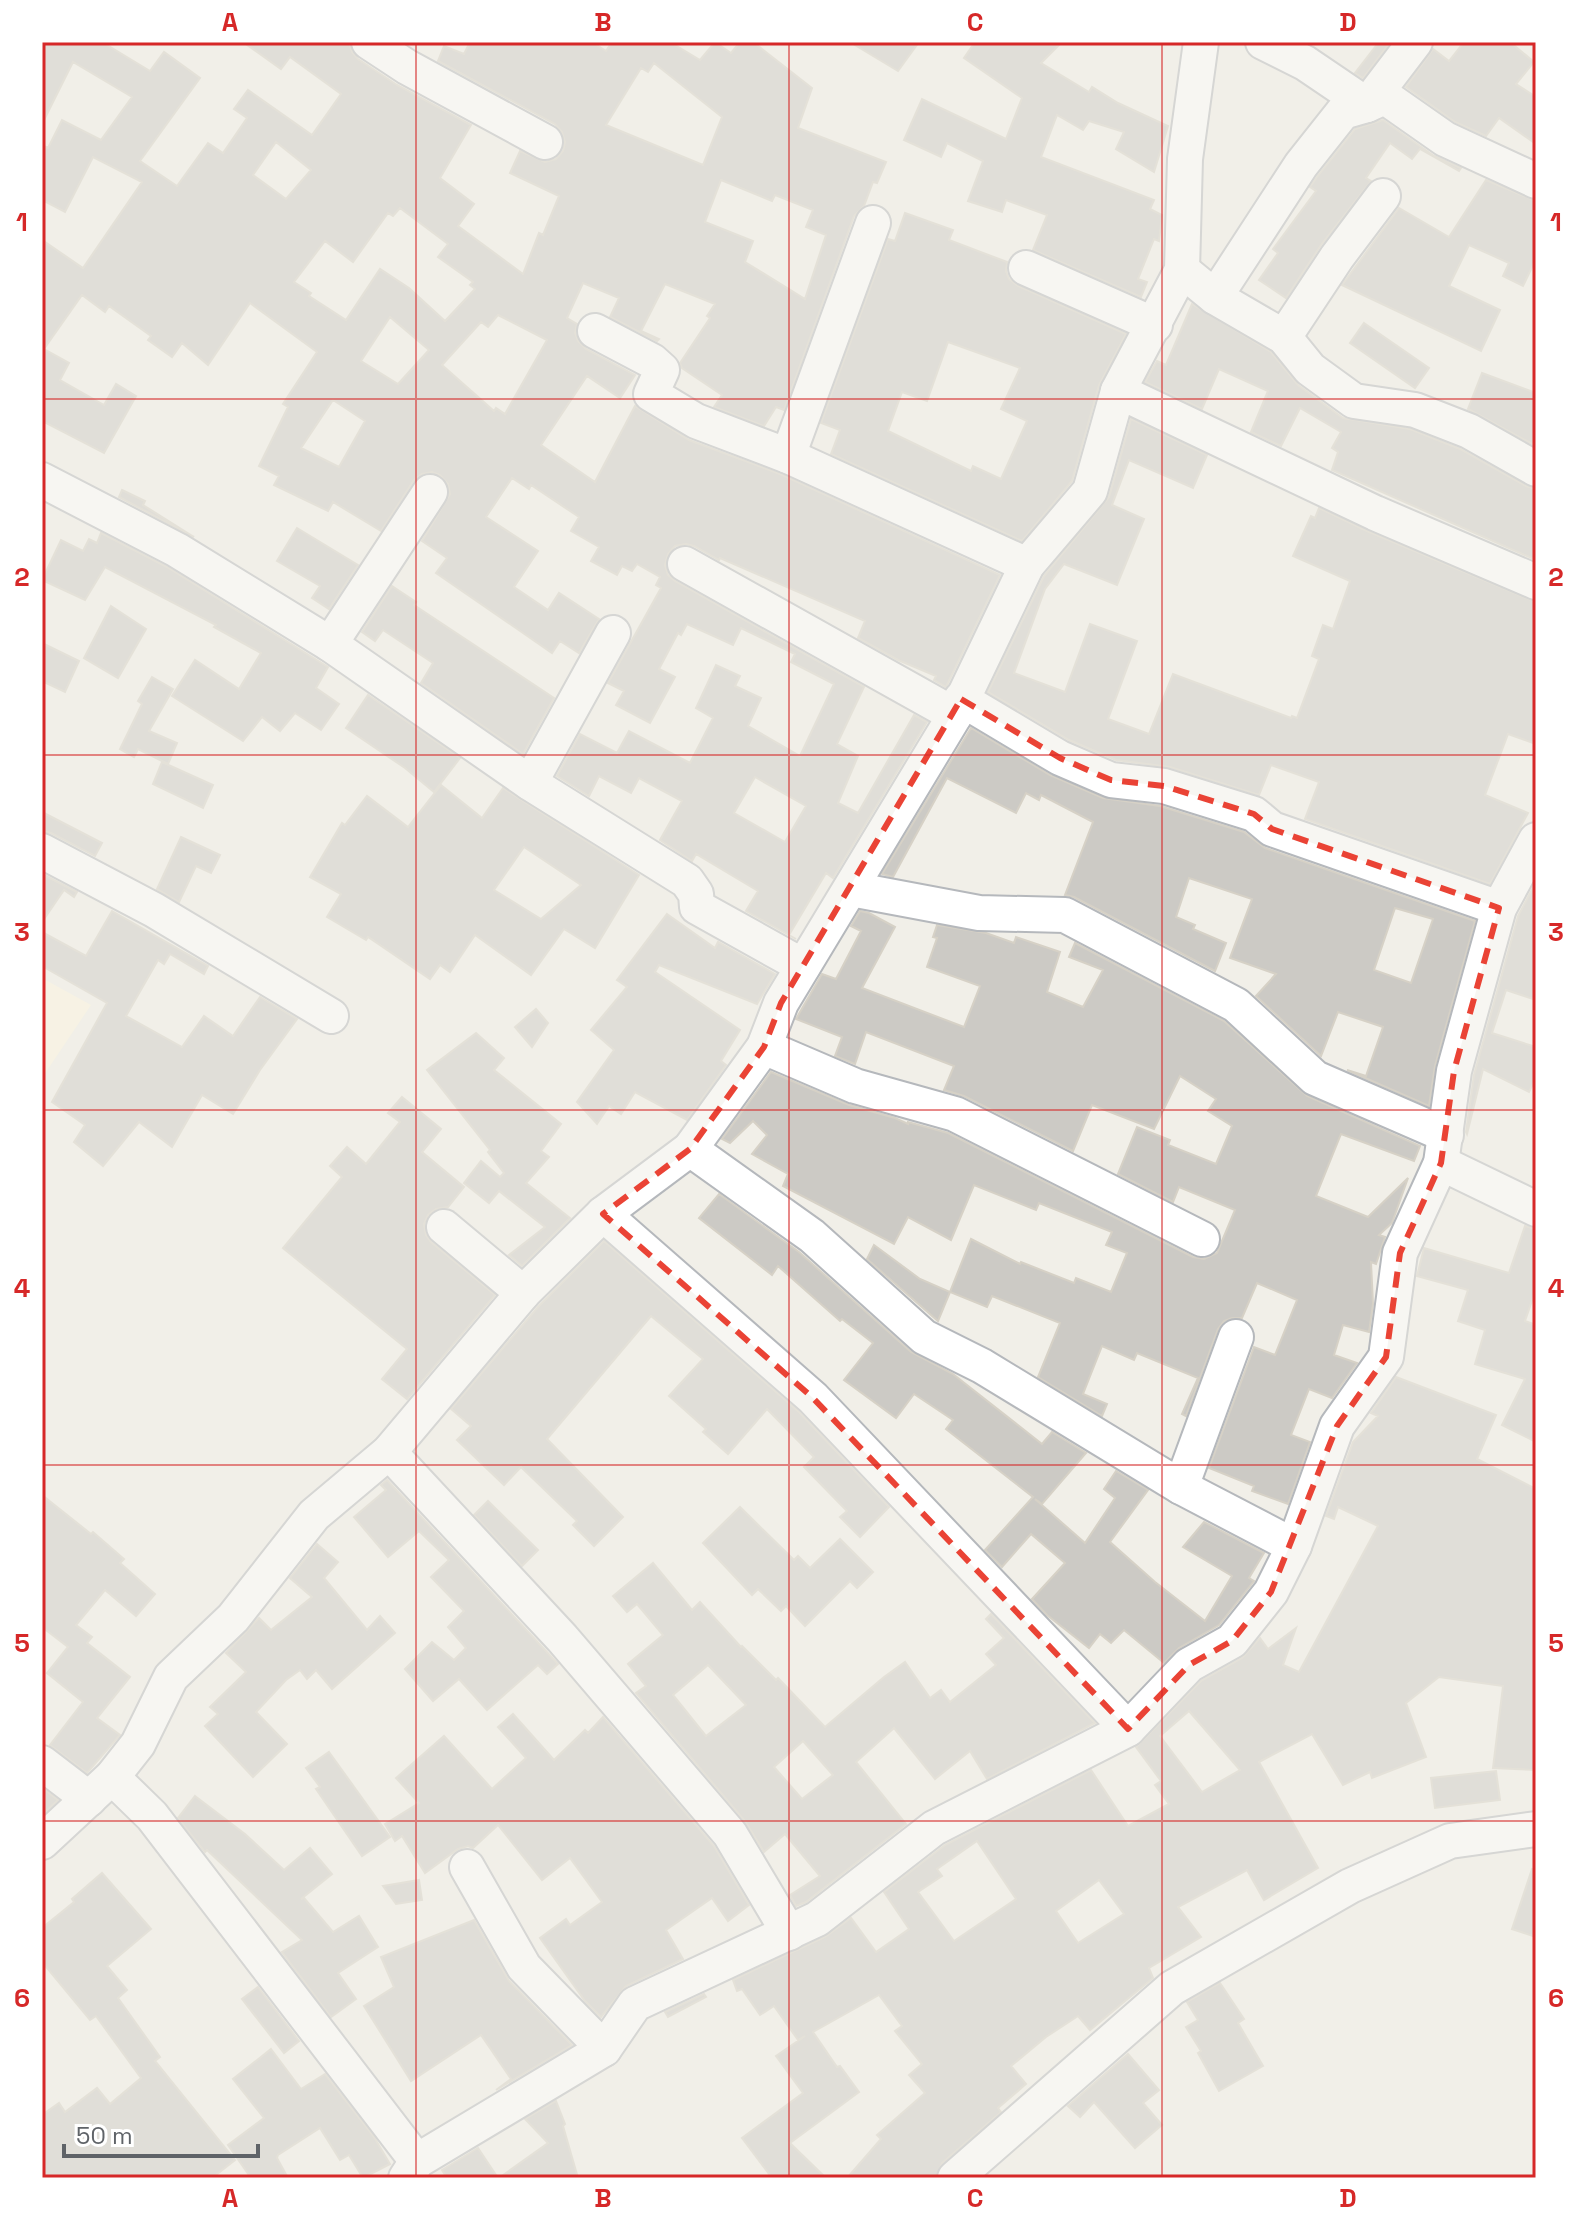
<svg xmlns="http://www.w3.org/2000/svg" width="1578" height="2220" viewBox="0 0 1578 2220" font-family="'Space Grotesk',sans-serif">
<rect width="100%" height="100%" fill="#f1efe8"/>
<path fill="#fef7e0" d="M42 978 91 1005 42 1078Z"/>
<g fill="#cccac5" stroke="#d6d1c6" stroke-width="2" fill-rule="evenodd">
<path d="M42 42H102L150 71 164 52 200 78 140 161 177 186 208 143 223 153 247 118 234 109 248 90 312 135 341 94 290 57 281 69 243 42H349L352 52 358 59 397 85 471 125 440 178 474 204 458 226 523 274 539 233 543 235 559 196 510 173 520 151 545 162 556 159 563 151 565 142 562 132 555 124 438 61 444 46 464 54 470 42H592L606 51 612 42H670L700 60 715 42 731 53 740 42H753L812 88 798 128 886 162 877 183 873 182 864 206 854 216 784 410 776 407 764 426 714 407 722 395 682 368 680 363 710 318 707 316 715 304 665 284 641 331 659 339 657 341 610 317 619 298 583 283 567 318 577 324 575 333 578 341 586 349 635 375 620 398 587 376 541 445 595 482 635 406 689 440 780 474 1000 575 946 687 934 680 936 676 898 660 858 638 865 621 720 558 719 560 694 546 686 544 675 546 668 554 665 565 668 575 675 581 864 687 837 744 858 756 838 803 858 813 914 715 927 722 833 878 826 873 789 935 796 939 746 911 758 891 696 854 692 861 660 840 682 801 639 778 631 793 599 776 589 796 557 776 580 734 617 753 629 731 690 763 713 718 696 708 716 665 740 676 735 686 761 698 748 726 800 756 834 684 791 662 795 654 741 628 733 645 687 624 681 635 678 633 659 669 675 677 650 723 616 705 624 691 608 683 661 588 656 585 660 577 637 564 632 571 622 566 617 575 591 561 599 547 571 531 579 517 531 485 529 489 512 478 486 517 538 551 514 587 548 610 559 593 599 619 579 653 560 641 552 653 436 573 447 558 422 541 450 494 448 484 440 475 432 472 422 474 414 480 381 531 333 502 328 511 274 485 279 476 259 466 288 407 283 404 317 352 250 303 208 365 182 343 172 357 148 340 151 336 109 306 105 312 82 295 44 349 69 363 60 380 104 405 116 384 136 396 104 453 42 421V240L83 268 142 182 93 157 65 212 42 200V145L48 148 62 120 101 140 132 97 73 62 42 124ZM654 63 722 117 703 165 606 125 641 68 648 72ZM276 142 311 170 286 199 253 175ZM721 180 772 201 775 195 813 210 806 227 826 235 805 299 745 262 753 241 705 222ZM400 208 448 244 438 257 473 282 470 285 475 289 445 321 409 288 380 269 346 320 309 296 311 293 294 282 325 241 353 262 388 213 393 216ZM498 315 547 340 505 414 496 408 494 411 442 365 481 322 488 327ZM390 317 429 350 398 384 361 361ZM333 400 365 421 339 467 301 448ZM755 777 806 806 785 842 734 813Z"/>
<path d="M850 42H919L898 71Z"/>
<path d="M975 42H1062L1041 63 1089 92 1092 87 1118 103 1168 126 1154 172 1116 149 1124 132 1089 121 1083 130 1057 115 1041 157 1154 200 1150 209 1162 215 1159 241 1154 239 1138 279 1147 282 1141 297 1033 250 1047 215 1006 200 1002 212 968 201 983 161 947 143 941 157 904 140 922 99 1006 139 1022 98 964 58Z"/>
<path d="M1379 42H1390L1363 78 1355 73Z"/>
<path d="M1464 42H1510L1534 62 1516 84 1536 97V144L1499 118 1486 136 1455 122 1406 87 1433 49 1449 61Z"/>
<path d="M1383 120 1434 156 1461 168 1459 171 1420 149 1412 159 1390 143 1366 178 1371 181 1321 245 1286 298 1259 280 1278 253 1273 249 1316 191 1310 187 1317 177 1355 129Z"/>
<path d="M1486 180 1536 201V259L1523 286 1503 276 1509 263 1469 245 1449 286 1500 310 1481 351 1342 285 1399 208 1449 237Z"/>
<path d="M905 213 953 230 949 240 1007 262 1006 271 1009 279 1018 286 1126 334 1099 385 1072 481 1022 541 831 454 840 430 821 423 888 239 895 241ZM948 342 1020 368 1001 409 1027 421 1001 479 973 466 971 471 888 431 902 392 927 401Z"/>
<path d="M1192 304 1271 352 1298 385 1343 418 1410 429 1460 449 1526 486 1536 489V560L1332 470 1338 452 1332 448 1341 432 1300 408 1281 446 1251 432 1268 391 1219 369 1202 409 1145 382 1157 361 1166 365Z"/>
<path d="M1364 323 1429 368 1415 388 1350 343Z"/>
<path d="M1482 373 1536 393V446L1468 409Z"/>
<path d="M1131 419 1207 455 1193 488 1129 460 1112 505 1144 519 1117 585 1064 564 1045 589 1014 673 1065 692 1090 624 1137 641 1108 719 1149 734 1173 674 1291 718 1292 716 1297 718 1319 659 1312 656 1323 625 1333 629 1350 581 1293 556 1311 516 1315 518 1319 508 1367 531 1536 602V744L1508 734 1485 795 1528 813 1490 884 1305 819 1319 782 1271 765 1259 795 1170 767 1116 760 1069 740 988 692 1044 576 1109 497Z"/>
<path d="M122 490 145 501 143 505 194 537 119 497Z"/>
<path d="M297 528 358 565 329 609 312 598 320 586 277 561Z"/>
<path d="M101 533 167 567 328 667 316 688 339 704 321 730 295 713 280 731 262 717 243 741 172 696 195 660 239 689 261 653 214 627 216 625 105 567 85 600 42 580 61 540 83 551 89 539 97 543Z"/>
<path d="M392 586 416 602 414 605 554 698 523 754 421 683 433 663 383 630 375 641 362 632Z"/>
<path d="M111 606 146 629 118 678 84 658Z"/>
<path d="M42 643 79 661 65 692 42 681Z"/>
<path d="M152 677 173 689 149 731 177 743 168 764 138 749 134 757 120 749 142 704 138 701Z"/>
<path d="M368 695 460 758 434 792 405 768 346 728Z"/>
<path d="M971 728 1050 775 1103 798 1160 806 1244 832 1265 848 1475 921 1435 1066 1429 1106 1347 1070 1366 1076 1383 1027 1338 1012 1321 1056 1256 996 1276 974 1230 958 1252 899 1189 878 1176 917 1195 925 1193 929 1226 943 1215 971 1074 897 1065 895 1093 822 1041 795 1039 800 1026 793 1016 813 947 778 893 877 882 874ZM1395 908 1433 919 1411 983 1374 970Z"/>
<path d="M162 762 213 785 203 808 153 784Z"/>
<path d="M441 785 482 818 503 788 639 875 595 948 564 929 531 975 475 935 450 972 440 965 430 979 368 937 366 940 327 917 341 894 310 877 342 823 345 825 367 796 408 827ZM524 847 581 885 541 919 494 890Z"/>
<path d="M42 812 102 843 95 856 51 833 42 831Z"/>
<path d="M181 837 220 855 211 873 196 866 179 902 157 889Z"/>
<path d="M42 874 77 892 74 897 64 890 42 922Z"/>
<path d="M1536 882V1000L1506 990 1492 1033 1536 1047V1078L1529 1092 1483 1069 1467 1134 1466 1132 1474 1075 1518 916Z"/>
<path d="M112 911 208 966 204 974 170 954 164 964 158 960 126 1016 182 1047 204 1016 233 1036 260 997 297 1019 260 1070 233 1114 202 1095 172 1147 139 1122 103 1166 74 1142 85 1125 52 1102 107 1003 42 966V932L86 956Z"/>
<path d="M860 911 869 913 895 927 862 988 964 1027 980 986 927 967 937 938 933 937 937 925 986 933 1014 943 1016 937 1060 952 1047 992 1083 1007 1103 970 1069 957 1075 943 1224 1021 1307 1096 1420 1146 1414 1161 1341 1134 1316 1196 1368 1217 1408 1178 1392 1223 1379 1235 1385 1237 1376 1264 1371 1262 1373 1304 1369 1332 1343 1325 1334 1355 1357 1363 1332 1398 1309 1389 1291 1435 1310 1442 1288 1504 1252 1491 1254 1486 1209 1468 1254 1347 1275 1355 1297 1300 1257 1283 1242 1318H1232L1224 1321 1218 1329 1186 1416 1182 1414 1198 1378 1137 1353 1134 1360 1102 1346 1083 1394 1107 1404 1102 1416 1038 1377 1060 1323 992 1296 987 1307 950 1292 971 1239 1020 1264 1021 1262 1074 1283 1076 1278 1111 1292 1127 1253 1106 1245 1112 1232 1039 1203 1036 1210 974 1185 951 1240 908 1217 894 1244 783 1186 788 1174 752 1154 767 1135 753 1121 730 1143 722 1139 771 1072 849 1105 895 1118 908 1124V1122L948 1133 1193 1257 1204 1259 1217 1253 1235 1210 1179 1187 1173 1202 1118 1174 1137 1127 1170 1140 1168 1145 1216 1164 1232 1126 1208 1111 1216 1099 1180 1076 1154 1129 1092 1105 1073 1151 964 1096 944 1090 954 1066 866 1032 855 1064 835 1056 842 1037 796 1019 822 974 836 979 861 931 851 926Z"/>
<path d="M667 914 715 948 718 942 775 974 757 1004 659 965 655 972 740 1030 721 1061 726 1065 687 1120 635 1092 621 1114 609 1106 597 1124 577 1102 614 1050 591 1030 627 987 617 980Z"/>
<path d="M536 1009 548 1023 532 1047 515 1027Z"/>
<path d="M476 1033 504 1058 494 1070 561 1124 541 1151 549 1157 526 1183 570 1218 522 1266 509 1255 545 1227 499 1191 489 1203 464 1183 481 1161 500 1177 504 1173 488 1152 490 1150 427 1070Z"/>
<path d="M402 1097 441 1129 422 1152 464 1187 448 1207 436 1209 428 1215 424 1224 426 1235 431 1242 495 1295 407 1399 382 1379 407 1349 283 1248 342 1177 330 1166 347 1147 366 1164 400 1122 388 1113Z"/>
<path d="M719 1194 799 1252 911 1352 953 1374 1042 1444 1052 1432 1086 1453 1042 1504 1035 1499 1085 1543 1115 1498 1104 1489 1116 1471 1148 1490 1110 1542 1155 1582 1205 1621 1232 1576 1183 1547 1204 1522 1264 1553 1249 1578 1254 1581 1219 1625 1179 1648 1164 1663 1124 1630 1111 1643 1100 1634 1089 1648 1047 1615 1032 1599 1065 1563 1031 1534 1002 1567 985 1550 1033 1497 946 1429 953 1420 914 1394 896 1418 844 1380 873 1343 842 1319 840 1321 778 1266 772 1275 699 1218Z"/>
<path d="M1525 1226 1536 1229V1289L1525 1321 1536 1325V1442L1502 1425 1525 1379 1475 1364 1485 1330 1458 1321 1468 1290 1417 1276 1424 1248 1509 1273Z"/>
<path d="M604 1241 799 1412 889 1507 860 1537 840 1517 847 1511 804 1467 814 1457 767 1409 728 1454 703 1432 706 1429 669 1396 703 1359 651 1316 547 1439 623 1517 594 1546 573 1525 577 1521 521 1467 504 1485 457 1440 471 1426 451 1409 538 1307Z"/>
<path d="M874 1245 920 1279 950 1292 938 1321 867 1259Z"/>
<path d="M1396 1377 1496 1415 1477 1459 1536 1489V1770L1493 1768 1503 1686 1439 1677 1406 1703 1426 1757 1372 1778 1370 1772 1343 1785 1312 1734 1259 1762 1318 1868 1264 1900 1247 1870 1178 1907 1201 1937 1149 1968 1153 1978 1090 2030 1078 2016 1046 2037 1011 2066 1026 2084 998 2108 1001 2112 942 2163 936 2178H847L881 2139 877 2135 925 2093 909 2075 922 2064 895 2031 902 2026 879 1995 813 2032 837 2067 840 2066 859 2092 790 2143 826 2178H772L742 2138 803 2093 776 2056 805 2036 798 2040 774 2006 760 2015 742 1989 737 1991 733 1980 825 1937 851 1918 876 1952 909 1929 884 1892 945 1845 1091 1770 1128 1826 1169 1804 1155 1785 1161 1781 1136 1747 1201 1681 1242 1658 1260 1638 1268 1649 1296 1628 1283 1665 1299 1672 1378 1526 1338 1507 1334 1519 1326 1516 1353 1442 1378 1416 1371 1413ZM1189 1711 1240 1770 1202 1792 1160 1736ZM977 1841 1016 1899 954 1941 918 1892 942 1876 937 1869ZM1099 1880 1124 1914 1078 1943 1056 1911Z"/>
<path d="M387 1480 558 1664 547 1674 538 1665 487 1710 459 1679 433 1701 405 1669 432 1642 454 1660 466 1648 448 1627 464 1611 431 1577 449 1560 419 1531 388 1557 354 1517 386 1490 381 1485Z"/>
<path d="M42 1495 91 1534 93 1532 124 1559 120 1563 155 1594 136 1616 105 1590 76 1625 92 1637 87 1643 130 1677 97 1718 120 1735 87 1773 50 1745 83 1702 47 1673 68 1647 42 1627Z"/>
<path d="M488 1501 538 1550 522 1566 474 1515Z"/>
<path d="M740 1507 794 1560 798 1556 810 1568 840 1539 873 1572 857 1588 850 1581 805 1626 786 1606 781 1611 758 1589 752 1595 703 1543Z"/>
<path d="M317 1544 338 1562 324 1578 367 1630 380 1616 395 1633 332 1689 316 1670 307 1679 300 1670 286 1680 256 1712 287 1744 253 1777 205 1726 218 1714 210 1707 246 1672 226 1653 259 1618 271 1630 312 1597 290 1578Z"/>
<path d="M653 1563 692 1610 700 1602 741 1647 742 1646 776 1680 778 1678 825 1727 884 1677 905 1662 930 1698 941 1690 950 1702 996 1665 986 1654 1004 1638 986 1619 991 1614 1095 1723 987 1779 970 1751 935 1779 894 1728 856 1762 906 1824 806 1902 796 1906 790 1895 820 1876 785 1834 764 1852 745 1821 636 1693 646 1686 628 1664 663 1635 637 1604 627 1612 613 1596ZM708 1665 746 1705 706 1736 673 1695ZM803 1741 833 1775 802 1799 774 1767Z"/>
<path d="M513 1714 554 1760 585 1730 588 1733 603 1717 714 1846 749 1905 728 1921 712 1898 666 1930 683 1959 626 1986 601 2017 585 2001 540 1938 566 1919 570 1925 602 1902 570 1858 542 1880 498 1825 473 1848 468 1846 458 1849 425 1873 402 1836 395 1841 385 1824 419 1803 396 1778 444 1736 492 1789 526 1758 498 1727Z"/>
<path d="M329 1752 390 1837 362 1856 316 1789 320 1787 306 1768Z"/>
<path d="M1496 1771 1500 1800 1435 1808 1431 1778Z"/>
<path d="M42 1788 58 1800 45 1812 42 1810Z"/>
<path d="M195 1796 245 1834 284 1870 310 1848 332 1874 301 1899 304 1898 333 1932 359 1916 378 1947 338 1973 356 1999 331 2017 282 1952 302 1940 207 1850 205 1852 178 1818Z"/>
<path d="M1532 1869 1536 1870V1937L1512 1929Z"/>
<path d="M102 1873 151 1929 107 1966 127 1990 118 1998 160 2057 155 2061 235 2160 212 2178H42V2115L59 2103 65 2112 97 2088 110 2104 141 2078 96 2016 90 2020 42 1962V1928L74 1902 72 1899Z"/>
<path d="M419 1880 422 1900 396 1904 383 1886Z"/>
<path d="M474 1920 509 1981 572 2045 496 2090 511 2079 481 2035 411 2081 364 2006 394 1987 381 1957Z"/>
<path d="M1220 1983 1244 2019 1238 2023 1263 2066 1219 2091 1198 2053 1201 2051 1186 2027 1198 2020 1187 2002Z"/>
<path d="M258 1987 299 2041 284 2053 242 1999Z"/>
<path d="M704 1994 706 1997 668 2017 665 2012Z"/>
<path d="M271 2049 301 2089 325 2074 374 2137 390 2164 363 2178 349 2155 340 2160 320 2128 278 2155 277 2158 288 2178H251L228 2145 264 2118 233 2079Z"/>
<path d="M1128 2054 1159 2090 1143 2103 1162 2125 1135 2148 1094 2102 1080 2117 1068 2106Z"/>
<path d="M556 2101 565 2124 563 2126 578 2178H499L548 2143 525 2119Z"/>
<path d="M478 2148 498 2178H447L442 2170Z"/>
</g>
<g fill="none" stroke-linecap="round" stroke-linejoin="round">
<defs>
<g id="minor">
<path d="M369 42 407 67 545 142"/>
<path d="M1263 42 1305 63 1367 105 1385 97 1445 139 1536 181"/>
<path d="M1026 268 1155 325"/>
<path d="M1182 270 1215 297 1284 337 1310 369 1354 401 1415 410 1469 431 1536 469"/>
<path d="M1215 297 1301 165 1343 112 1367 105 1415 42"/>
<path d="M595 331 652 361 662 370 651 394 696 421 788 456 1027 565"/>
<path d="M1284 337 1337 257 1383 196"/>
<path d="M1118 391 1375 513 1536 582"/>
<path d="M788 456 873 223"/>
<path d="M42 480 177 550 330 644 530 783 687 881 696 894 697 907 803 966"/>
<path d="M685 564 955 715"/>
<path d="M330 644 430 492"/>
<path d="M961 699 1060 758 1111 780 1164 786 1254 814 1272 829 1499 908"/>
<path d="M530 783 613 633"/>
<path d="M42 851 154 910 331 1016"/>
<path d="M851 889 979 913 1065 915 1236 1005 1315 1078 1446 1135"/>
<path d="M764 1047 855 1086 955 1114 1202 1239"/>
<path d="M690 1149 812 1236 924 1337 982 1366 1181 1487 1294 1546"/>
<path d="M1441 1163 1536 1209"/>
<path d="M603 1214 813 1398 1128 1729"/>
<path d="M444 1227 523 1293"/>
<path d="M389 1452 562 1638 730 1834 789 1933"/>
<path d="M1181 1487 1236 1337"/>
<path d="M42 1763 89 1799"/>
<path d="M112 1777 152 1816 417 2161"/>
<path d="M42 1842 112 1777 138 1744 171 1677 233 1618 314 1515 389 1452 523 1293 603 1214 690 1149 764 1047 781 1003 955 715 1027 565 1090 491 1118 391 1182 270 1185 159 1201 42"/>
<path d="M467 1867 524 1967 604 2049"/>
<path d="M406 2178 417 2161 604 2049 635 2004 817 1919 934 1828 1128 1729 1189 1665 1232 1641 1271 1592 1294 1546 1337 1426 1386 1357 1400 1253 1441 1163 1454 1071 1499 908 1536 840"/>
<path d="M955 2178 1172 1988 1350 1886 1450 1841 1536 1829"/>
</g>
</defs>
<use href="#minor" stroke="#b5b8bc" stroke-width="38"/>
<use href="#minor" stroke="#fff" stroke-width="34"/>
</g>
<path d="M0 0H1578V2220H0ZM961 699 1060 758 1111 780 1164 786 1254 814 1272 829 1499 908 1454 1071 1441 1163 1400 1253 1386 1357 1337 1426 1271 1592 1232 1641 1189 1665 1128 1729 813 1398 603 1214 690 1149 764 1047 781 1003Z" fill="#f1efe8" fill-opacity=".55" fill-rule="evenodd"/>
<path fill="none" stroke="#ea4335" stroke-width="6" stroke-dasharray="16 10" stroke-linejoin="round" d="M961 699 1060 758 1111 780 1164 786 1254 814 1272 829 1499 908 1454 1071 1441 1163 1400 1253 1386 1357 1337 1426 1271 1592 1232 1641 1189 1665 1128 1729 813 1398 603 1214 690 1149 764 1047 781 1003Z"/>
<path fill="none" stroke="#d62828" stroke-width="2" stroke-opacity="0.55" d="M416 42V2178M789 42V2178M1162 42V2178M42 399H1536M42 755H1536M42 1110H1536M42 1465H1536M42 1821H1536"/>
<rect width="1578" height="2220" fill="none" stroke="#ffffff" stroke-width="88"/>
<path d="M64 2144v12h194v-12" fill="none" stroke="#5f6368" stroke-width="4"/>
<text x="76" y="2144" font-size="24" fill="#5f6368" stroke="#ffffff" stroke-width="6" paint-order="stroke">50 m</text>
<rect x="44" y="44" width="1490" height="2132" fill="none" stroke="#d62828" stroke-width="3"/>
<g font-size="26" text-anchor="middle" font-weight="bold" fill="#d62828">
<text x="230" y="31">A</text>
<text x="603" y="31">B</text>
<text x="975" y="31">C</text>
<text x="1348" y="31">D</text>
<text x="22" y="231">1</text>
<text x="1556" y="231">1</text>
<text x="22" y="586">2</text>
<text x="1556" y="586">2</text>
<text x="22" y="941">3</text>
<text x="1556" y="941">3</text>
<text x="22" y="1297">4</text>
<text x="1556" y="1297">4</text>
<text x="22" y="1652">5</text>
<text x="1556" y="1652">5</text>
<text x="22" y="2007">6</text>
<text x="1556" y="2007">6</text>
<text x="230" y="2207">A</text>
<text x="603" y="2207">B</text>
<text x="975" y="2207">C</text>
<text x="1348" y="2207">D</text>
</g>
</svg>
